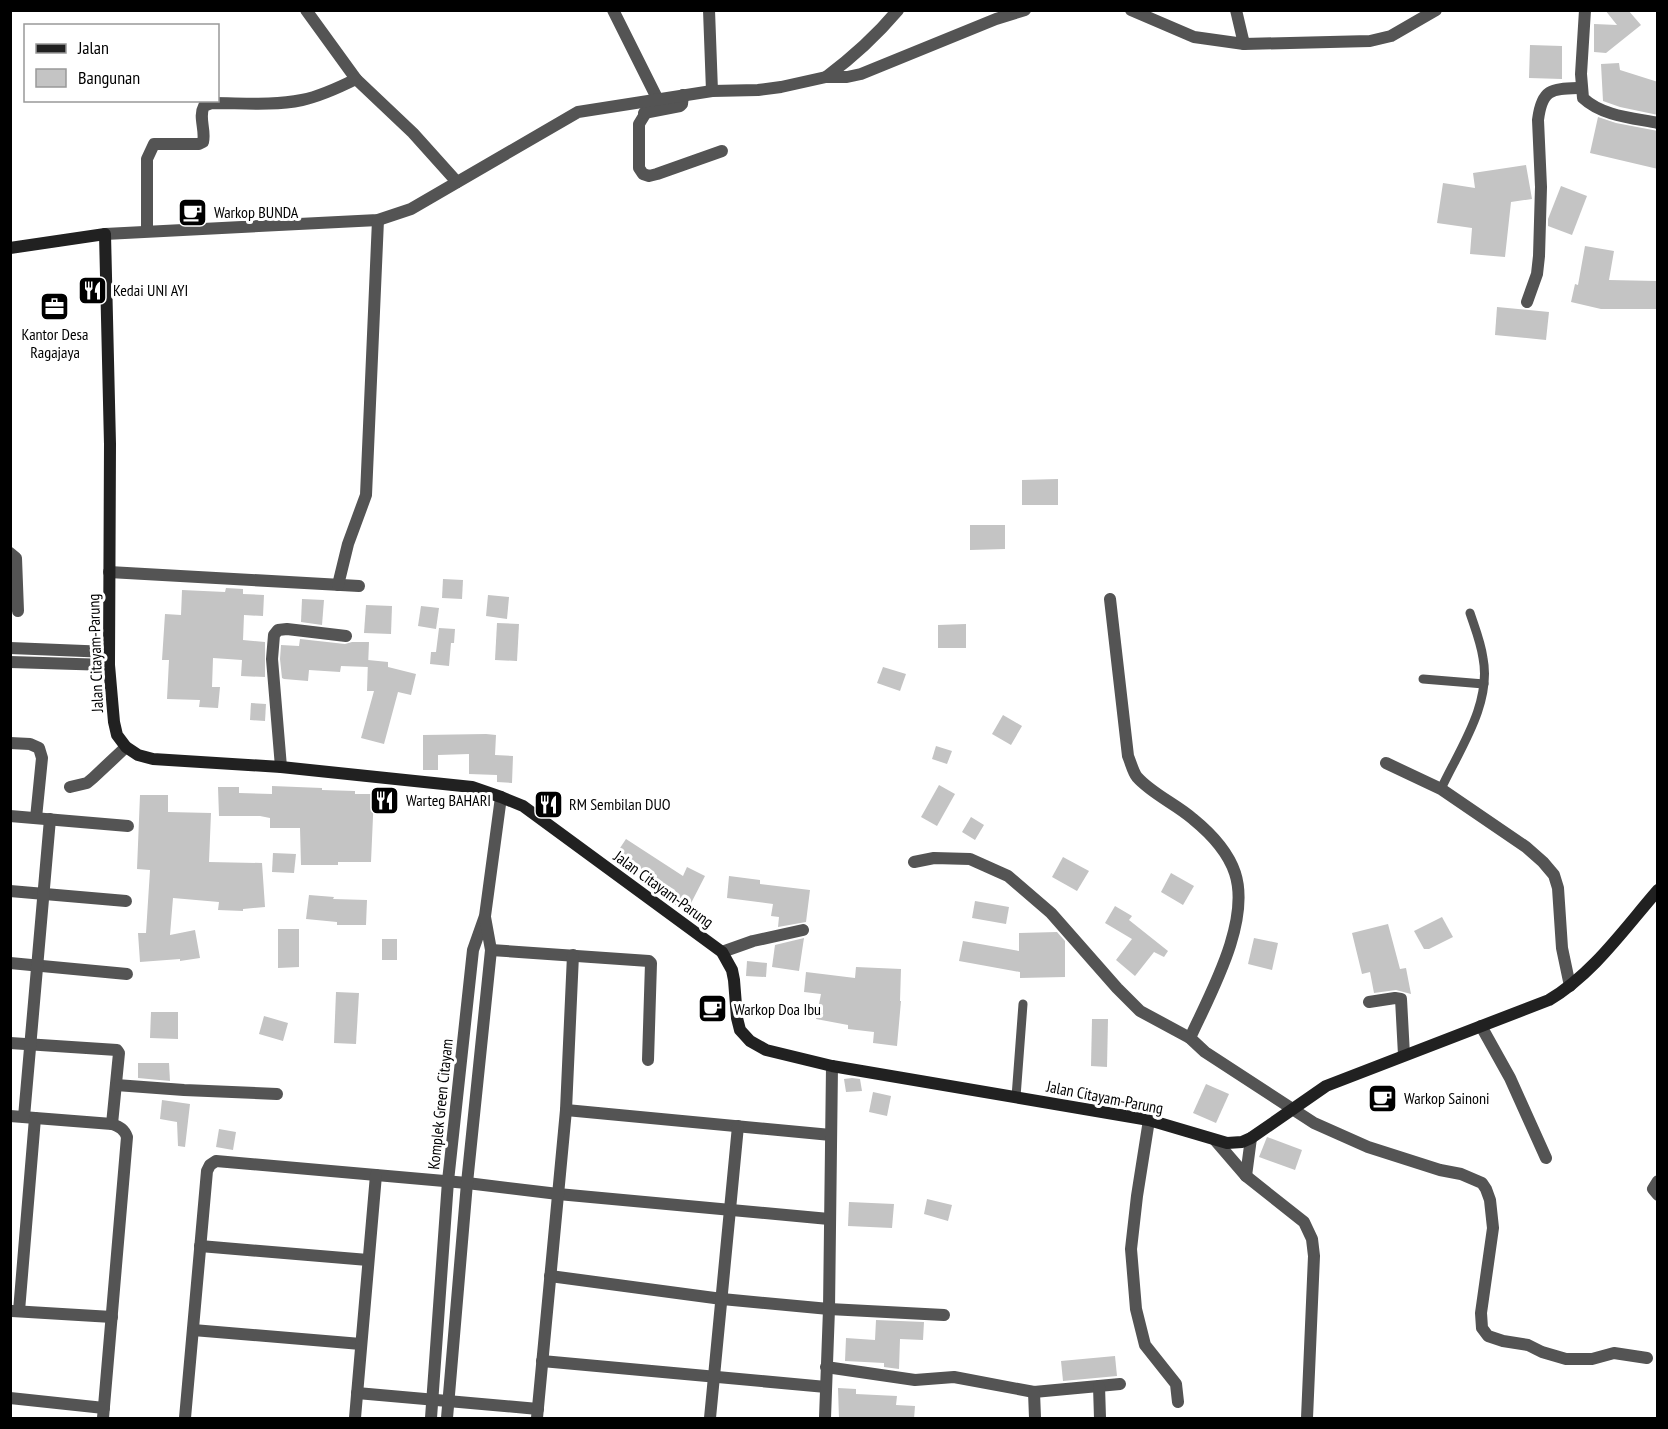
<svg xmlns="http://www.w3.org/2000/svg" width="1668" height="1429" viewBox="0 0 1668 1429" font-family="'PT Sans Narrow',sans-serif">
<rect width="100%" height="100%" fill="#fff"/>
<g fill="#c4c4c4">
<path d="M1605 10H1628L1641 25 1606 53 1594 52V24L1617 25Z"/>
<path d="M1530 45 1562 46V79L1529 78Z"/>
<path d="M1619 63 1620 70 1658 82V115L1620 107 1603 101 1601 64Z"/>
<path d="M1598 117 1616 123 1658 131V169L1590 153Z"/>
<path d="M1526 165 1532 199 1511 202 1505 257 1470 254 1472 228 1437 223 1443 183 1475 188 1473 173Z"/>
<path d="M1561 186 1587 196 1572 235 1548 226V219Z"/>
<path d="M1585 246 1614 251 1609 280 1658 281V309H1601L1571 302 1575 284 1578 285Z"/>
<path d="M1497 307 1549 312 1546 340 1495 335Z"/>
<path d="M1058 479V505H1022V480Z"/>
<path d="M970 525H1005V549L970 550Z"/>
<path d="M443 579 463 580 462 599 442 598Z"/>
<path d="M226 588 243 589V594L264 595 263 616 244 615 243 640 265 642V677L241 676 242 660 213 658 212 687H220L218 708 199 707 200 700 167 699 169 660H162L165 614 181 615 182 590 225 592Z"/>
<path d="M488 595 509 597 507 619 486 616Z"/>
<path d="M302 599 324 600 322 625 301 622Z"/>
<path d="M366 605 392 606 391 634 364 633Z"/>
<path d="M421 606 439 608 436 629 418 626Z"/>
<path d="M497 623 519 624 517 661 495 660Z"/>
<path d="M966 624V648H938V625Z"/>
<path d="M439 628 455 629 454 643H451L449 666 430 664 431 652H436Z"/>
<path d="M300 639 345 644 352 642H369L368 667 341 666 340 672 309 670 308 681 284 679 282 678 280 659 281 645 299 646Z"/>
<path d="M368 660 388 662V667L416 674 411 695 398 692 384 744 361 738 374 691H367Z"/>
<path d="M883 667 906 674 900 691 877 683Z"/>
<path d="M251 703 266 704 265 721 250 720Z"/>
<path d="M1003 715 1022 726 1011 745 992 734Z"/>
<path d="M486 734 496 735 495 755 513 756 512 783 497 782V775L469 774V754L438 755V770H423V735Z"/>
<path d="M936 746 952 751 947 764 932 759Z"/>
<path d="M939 785 955 794 937 826 921 817Z"/>
<path d="M272 786 322 788V790L355 791V794H374L371 862H338V865H301L300 828H270V818L260 816H219L218 787H239V793L272 794Z"/>
<path d="M140 795H168V812L211 813 209 862 262 863 265 907 243 909V911L218 910 219 902 173 898 170 935 195 930 200 958 180 961V959L140 962 138 933H146L150 870 137 869Z"/>
<path d="M971 817 984 825 975 840 962 832Z"/>
<path d="M626 839 683 876 687 867 705 876 687 911 669 902 675 890 616 854Z"/>
<path d="M273 853 296 854 294 873 272 872Z"/>
<path d="M1063 857 1089 871 1077 891 1052 877Z"/>
<path d="M1171 873 1194 886 1183 905 1161 892Z"/>
<path d="M729 876 760 880V884L810 890 806 922 778 927 779 917 771 916 773 904 727 898Z"/>
<path d="M309 895 334 897 333 899 367 900 366 925H337V922L306 919Z"/>
<path d="M975 901 1009 907 1006 924 972 918Z"/>
<path d="M1115 906 1132 916 1129 920 1168 951 1164 957 1154 952 1135 976 1116 960 1132 939 1105 923Z"/>
<path d="M1442 917 1453 937 1429 949H1424L1414 931Z"/>
<path d="M1388 924 1400 969 1406 968 1411 994 1396 990 1374 993 1370 972 1362 974 1352 933Z"/>
<path d="M278 929H299V967L278 968Z"/>
<path d="M1057 932 1065 941V977L1020 978V972L959 961 963 941 1019 951V933Z"/>
<path d="M804 938 799 971 772 967 775 945Z"/>
<path d="M1254 938 1278 943 1272 970 1248 964Z"/>
<rect x="382" y="939" width="15" height="21"/>
<path d="M747 961 767 963 766 977 746 976Z"/>
<path d="M856 967 901 969 900 1001H901L897 1046 873 1043 874 1032 848 1029V1025L816 1019 821 994 804 992 806 972 855 978Z"/>
<path d="M336 992 359 993 356 1044 334 1043Z"/>
<path d="M151 1012H178V1039L150 1038Z"/>
<path d="M264 1016 288 1023 283 1041 259 1034Z"/>
<path d="M1092 1019H1108L1107 1067 1091 1066Z"/>
<path d="M138 1063H169L170 1081 138 1078Z"/>
<path d="M852 1078 860 1079 862 1091 846 1092 844 1079Z"/>
<path d="M1206 1084 1229 1094 1216 1123 1193 1113Z"/>
<path d="M873 1092 891 1096 887 1116 869 1112Z"/>
<path d="M162 1100 190 1104 185 1147 178 1146 177 1122 160 1119Z"/>
<path d="M219 1129 236 1132 233 1150 216 1147Z"/>
<path d="M1267 1137 1302 1150 1295 1170 1259 1157Z"/>
<path d="M927 1199 952 1205 948 1221 924 1214Z"/>
<path d="M849 1202 894 1204 892 1228 848 1226Z"/>
<path d="M876 1320 924 1322 923 1340 900 1339 899 1369 884 1367V1363L845 1361 846 1338 875 1340Z"/>
<path d="M1115 1356 1117 1376 1063 1381 1061 1361Z"/>
<path d="M838 1388 856 1389V1394L897 1396 896 1405 915 1406 914 1419H839Z"/>
</g>
<g fill="none" stroke-linecap="round" stroke-linejoin="round">
<g stroke="#545454" stroke-width="9">
<path d="M1423 679 1484 684"/>
<path d="M1441 789C1459 750 1492 704 1483 658 1481 643 1475 628 1470 613"/>
<path d="M1016 1097 1023 1004"/>
</g>
<g stroke="#545454" stroke-width="12">
<path d="M306 10 356 79 413 133 457 182"/>
<path d="M613 10 658 100"/>
<path d="M709 10 712 91"/>
<path d="M1131 10 1194 37 1244 44"/>
<path d="M1236 10 1244 44 1370 41 1391 36 1436 10"/>
<path d="M1585 10 1581 74 1583 98C1602 116 1633 118 1658 123"/>
<path d="M826 77C853 57 876 36 898 10"/>
<path d="M653 101 639 124V168L643 174 649 176 657 174 722 151"/>
<path d="M644 113 680 106 682 104 683 95"/>
<path d="M147 230V159L154 144H199L203 142C206 130 198 117 204 106L212 103C242 103 273 106 302 100 321 96 338 88 356 79"/>
<path d="M105 234 378 220 411 209 578 112 712 91 758 90 781 87 826 77H847L861 74 996 19 1025 10"/>
<path d="M1527 302 1537 274 1539 256 1541 187 1538 120C1542 88 1552 89 1581 88"/>
<path d="M10 553 16 558 18 611"/>
<path d="M109 572 359 586"/>
<path d="M338 585 348 544 366 495 378 220"/>
<path d="M1110 599 1128 756C1131 763 1133 772 1137 777 1152 794 1176 804 1193 819 1209 832 1228 852 1235 873 1251 922 1210 994 1190 1038L1205 1052 1314 1123 1368 1147 1440 1170 1461 1174 1482 1183 1486 1189 1490 1200 1493 1228 1481 1313 1482 1328 1488 1336 1503 1341 1528 1345 1542 1352 1566 1359H1592L1614 1353 1647 1358"/>
<path d="M10 648 109 652"/>
<path d="M10 662 109 665"/>
<path d="M10 743 30 744 39 748 42 758 36 818"/>
<path d="M1386 763 1441 789 1526 847 1543 862 1554 875 1558 888 1562 948 1570 986"/>
<path d="M281 767 272 659 274 635 278 630 287 629 346 636"/>
<path d="M70 787 87 783 93 778 126 747"/>
<path d="M10 816 128 826"/>
<path d="M914 862 934 858 970 859 1008 876 1051 913 1117 988 1140 1011 1190 1038"/>
<path d="M10 891 126 901"/>
<path d="M491 950 649 961 651 963 648 1060"/>
<path d="M722 952 753 941 803 930"/>
<path d="M10 963 127 974"/>
<path d="M1369 1002 1395 998 1401 999 1404 1055"/>
<path d="M1481 1026 1510 1078 1546 1158"/>
<path d="M10 1043 117 1050 119 1053 112 1124"/>
<path d="M116 1085 184 1090 277 1094"/>
<path d="M566 1110 831 1135"/>
<path d="M10 1116 112 1124C120 1127 124 1129 127 1137L103 1418"/>
<path d="M24 1117 50 819"/>
<path d="M1149 1120 1137 1196 1131 1249 1136 1309 1145 1345 1176 1384 1178 1402"/>
<path d="M1215 1140 1246 1176 1304 1222 1312 1239 1314 1256 1307 1418"/>
<path d="M1246 1176 1251 1138"/>
<path d="M1658 1181 1653 1189 1658 1195"/>
<path d="M200 1246 368 1260"/>
<path d="M550 1276 722 1299 829 1309 944 1315"/>
<path d="M12 1311 112 1317"/>
<path d="M19 1311 35 1118"/>
<path d="M193 1330 361 1344"/>
<path d="M542 1361 826 1387"/>
<path d="M826 1367 915 1380 954 1377 1034 1392 1120 1384"/>
<path d="M1099 1386 1100 1418"/>
<path d="M1034 1392 1035 1418"/>
<path d="M357 1393 538 1409"/>
<path d="M10 1398 104 1408"/>
<path d="M185 1418 207 1171 210 1165 216 1161 467 1183 558 1194 829 1219"/>
<path d="M355 1418 376 1175"/>
<path d="M431 1418 448 1181 473 950 485 916 501 797"/>
<path d="M447 1418 467 1183 491 950 485 917"/>
<path d="M537 1418 566 1110 573 955"/>
<path d="M710 1418 738 1126"/>
<path d="M825 1418 829 1309 832 1066"/>
</g>
<path stroke="#212121" stroke-width="12" d="M10 248 105 234 110 444 109 665 114 722 117 735 126 747 138 755 153 759 281 767 472 787 501 797 523 806 722 952 732 970 734 980 737 1018 740 1030 750 1041 766 1050 832 1066 1149 1120 1227 1143 1242 1142 1251 1138 1326 1086 1549 1000C1593 974 1624 929 1658 890"/>
</g>
<defs>
<symbol id="cafe-square" viewBox="-11 -11 22 22"><rect x="-9" y="-9" width="18" height="18" rx="4" fill="#000" stroke="#fff"/><path d="M-5.5-4.5H6V0H3Q3 3.5 0 3.5H-2.5Q-5.5 3.5-5.5 0ZM3-3.2v2h1.7v-2ZM-6 4.5H4V6H-6Z" fill="#fff"/></symbol>
<symbol id="restaurant-square" viewBox="-11 -11 22 22"><rect x="-9" y="-9" width="18" height="18" rx="4" fill="#000" stroke="#fff"/><path d="M-5-6h1v4h1v-4h1v4h1v-4h1v5L-1.5 .5V6h-2V.5L-5-1ZM5-6V6H3V1.5H1.5Q1.5-4 5-6Z" fill="#fff"/></symbol>
<symbol id="office-square" viewBox="-11 -11 22 22"><rect x="-9" y="-9" width="18" height="18" rx="4" fill="#000" stroke="#fff"/><path d="M-6-3h4V-5.5h4V-3h4V5H-6ZM-1-4.5V-3h2v-1.5ZM-6 0V1H6V0Z" fill="#fff"/></symbol>
</defs>
<g fill-rule="evenodd">
<use href="#cafe-square" x="176" y="196" width="33" height="33"/>
<use href="#restaurant-square" x="76" y="274" width="33" height="33"/>
<use href="#office-square" x="38" y="290" width="33" height="33"/>
<use href="#restaurant-square" x="368" y="784" width="33" height="33"/>
<use href="#restaurant-square" x="532" y="788" width="33" height="33"/>
<use href="#cafe-square" x="696" y="992" width="33" height="33"/>
<use href="#cafe-square" x="1366" y="1082" width="33" height="33"/>
</g>
<g text-anchor="middle" dominant-baseline="central" stroke-width="6" stroke-linejoin="round" paint-order="stroke">
<g font-size="16" fill="#000" stroke="#fff" text-anchor="start">
<text x="214" y="212">Warkop BUNDA</text>
<text x="113" y="290">Kedai UNI AYI</text>
<text x="55" y="334" text-anchor="middle">Kantor Desa<tspan x="55" dy="18">Ragajaya</tspan></text>
<text x="406" y="800">Warteg BAHARI</text>
<text x="569" y="804">RM Sembilan DUO</text>
<text x="734" y="1009">Warkop Doa Ibu</text>
<text x="1404" y="1098">Warkop Sainoni</text>
</g>
<g font-size="16" fill="#000" stroke="#fff">
<text transform="translate(95 653) rotate(-92)">Jalan Citayam-Parung</text>
<text transform="translate(664 889) rotate(36)">Jalan Citayam-Parung</text>
<text transform="translate(1105 1097) rotate(11)">Jalan Citayam-Parung</text>
<text transform="translate(440 1104) rotate(-84)">Komplek Green Citayam</text>
</g>
</g>
<rect width="1668" height="1429" fill="none" stroke="#000000" stroke-width="24"/>
<rect x="24" y="24" width="195" height="78" fill="#ffffff" stroke="#999999" stroke-width="1.5"/>
<rect x="36" y="44" width="30" height="9" fill="#212121" stroke="#999999" stroke-width="1.5"/>
<text x="78" y="54" font-size="18" fill="#000000">Jalan</text>
<rect x="36" y="69" width="30" height="18" fill="#c4c4c4" stroke="#999999" stroke-width="1.5"/>
<text x="78" y="84" font-size="18" fill="#000000">Bangunan</text>
</svg>
